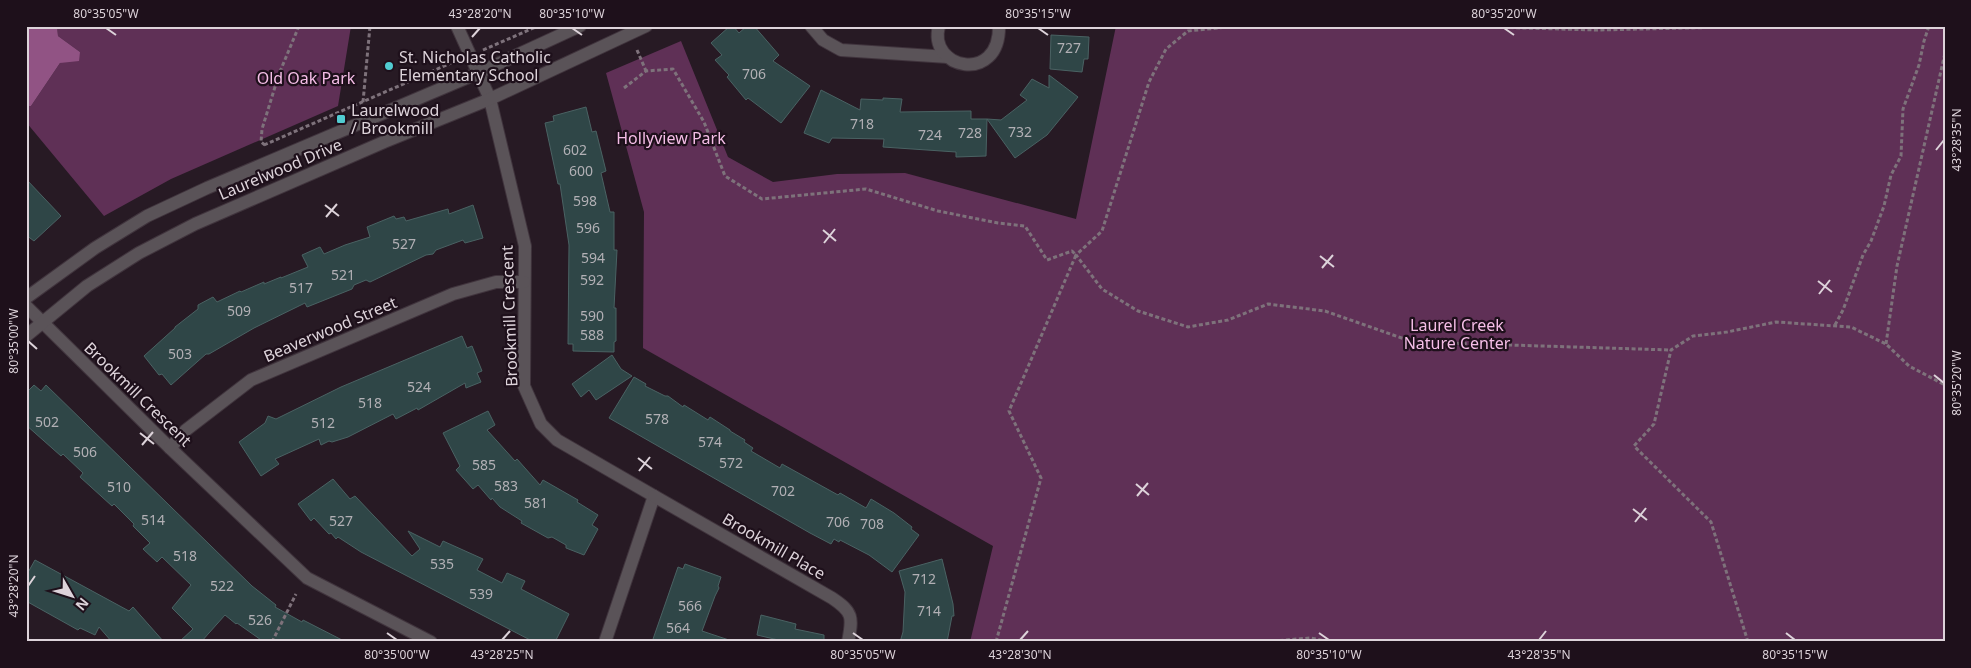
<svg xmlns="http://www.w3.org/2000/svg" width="1971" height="668" viewBox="0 0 1971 668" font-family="'Noto Sans',sans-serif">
<rect width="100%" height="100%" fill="#271a24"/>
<g fill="#5f3056">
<path d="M57 26H351L338 106 171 179 104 216 26 122V106H31L60 63 80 52 58 36Z"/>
<path d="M1116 26H1945V642H970L993 546 643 348 644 212 606 73 681 41 728 157 773 182 837 174 905 173 1076 219Z"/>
</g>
<path fill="#915384" d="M26 26H57L58 36 80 52 79 61 60 63 31 106H26Z"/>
<g fill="#2f4647" stroke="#4a6263">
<path d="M730 26H733L739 33 747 26H754L779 55 773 61 810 86 781 123 748 98 746 100 727 77 729 75 715 60 722 55 711 43Z"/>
<path d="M1051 35 1089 37 1088 59H1084L1082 72 1050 69Z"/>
<path d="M1049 75 1078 97 1047 135 1015 158 987 119 1001 120 1027 100 1020 95 1032 79 1049 88Z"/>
<path d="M821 90 860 110 861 99 883 100V98L902 99 900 112 971 111V119H987L986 156 956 157V152L883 147 884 139 832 138 829 143 804 133Z"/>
<path d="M586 107 592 132 596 131 606 171 601 173 610 212H614V250H617L614 308H616V341L614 342V352L573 351V344H568L569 245 560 184H558L545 123 554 121 553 116Z"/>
<path d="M26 179 61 216 34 241 26 235Z"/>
<path d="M473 205 483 238 465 243 463 240 436 250 433 254 426 255 370 282 366 280 354 285 352 289 307 307 305 303 254 328 209 354H206L171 385 162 374 159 375 144 356 175 328V327L198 309V305L213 297 217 302 240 291 241 292 264 282V284L281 277V278L308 267 302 255 320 247 324 254 345 245 370 237 367 227 394 216 396 219 404 217 406 221 448 209 449 214Z"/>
<path d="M462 336 467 348 472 346 482 371 477 373 481 382 466 388 465 383 418 410 417 408 396 419 393 414 348 437 332 442 329 441 321 445 319 439 275 459 279 464 261 476 239 442 265 423 268 416 276 419 341 387Z"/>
<path d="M612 355 621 369 632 376 596 400 589 390 581 397 572 384Z"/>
<path d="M634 377 646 384 645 386 665 396H668L683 407 684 405 708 420 710 417 730 430V431L745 440 744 442 753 448 751 451 780 468 782 464 838 495 840 493 866 508 871 499 894 513 912 527 911 529 919 535 892 572 869 555 840 540 839 542 834 539 831 544 810 533 609 418Z"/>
<path d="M34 385 41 391 46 385 252 586 276 605 275 607 302 622 303 620 346 642H264L237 623 236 624 225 615 201 642H179L193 629 172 608 191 585 162 557 157 562 143 549 150 543 133 526 134 524 114 504 112 506 80 477 83 473 63 454 61 456 26 425V393Z"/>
<path d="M488 411 495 425 487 430 515 461 517 459 540 485 543 480 578 500 577 502 598 515 592 525 598 529 584 555 566 548V545L552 537 548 538 521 523 522 521 500 507 492 498 491 500 478 485 473 489 456 470 460 466 443 433Z"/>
<path d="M333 479 350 499 355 496 412 556 420 549 408 531 440 547 443 541 483 559 477 570 502 583 507 573 525 581 521 589 569 614 555 642H534L361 552 338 537 336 539 331 533 329 534 314 518 311 521 298 504Z"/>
<path d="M942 559 953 604 954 616H952L947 642H900L903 632 905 592 899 571Z"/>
<path d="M35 560 129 611 133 607 164 642H112L99 627 95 635 80 628 78 630 26 601V576Z"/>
<path d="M685 564 721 577 718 586 719 588 715 596 702 631 729 640 728 642H652L678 567 683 569Z"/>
<path d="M761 615 796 624 795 629 824 635V642H787L757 635Z"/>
</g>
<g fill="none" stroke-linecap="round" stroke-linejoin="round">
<defs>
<g id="minor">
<path d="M457 26 490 99 525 246 524 386 541 424 557 440 654 496 605 642"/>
<path d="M811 26 823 40 841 50 948 57"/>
<path d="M939 26C927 69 1000 85 999 26"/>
<path d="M26 298 95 248 147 216 207 188 478 73 580 26"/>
<path d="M26 306 170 448 307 578 431 642"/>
<path d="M26 336 87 286 139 253 195 224 384 142 490 99 646 26"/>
<path d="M170 448 186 430 251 380 453 294 496 282H524"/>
<path d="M654 496 832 598C853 612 853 617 848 642"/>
</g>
</defs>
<use href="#minor" stroke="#40343d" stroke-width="14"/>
<g stroke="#7e727b" stroke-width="3" stroke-dasharray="4 2.5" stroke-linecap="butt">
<path d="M1237 26 1188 31 1166 49 1149 82 1102 231 1076 255 1102 289 1138 311 1188 327 1228 320 1268 304 1325 311 1413 342 1671 350"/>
<path d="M1451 26 1597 30 1776 26"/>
<path d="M1941 26 1945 27"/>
<path d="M483 50 538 26"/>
<path d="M637 50 646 71"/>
<path d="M624 88 646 71 673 69 704 122 725 176 762 199 866 189 938 211 998 223 1025 226 1047 260 1072 251 1076 255 1009 411 1041 478 996 642"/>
<path d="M363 102 370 26"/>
<path d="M264 145 458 60"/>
<path d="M265 145 261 142 262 129 279 74 299 26"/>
<path d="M1835 325 1843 310 1863 255 1871 241 1884 206 1891 175 1901 156 1903 109 1919 65 1924 41 1929 26"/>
<path d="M1886 344 1897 266 1945 53"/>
<path d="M272 642 296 594"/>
<path d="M1260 642 1310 638 1331 642"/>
<path d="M1748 642 1711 522 1634 446 1654 424 1671 350 1693 336 1727 332 1776 322 1851 327 1886 344 1909 366 1945 385"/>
</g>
<use href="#minor" stroke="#5a5358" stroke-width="12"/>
</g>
<path fill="none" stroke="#ddd3da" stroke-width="2" d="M106 28 116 35M572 28 582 35M1038 28 1048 35M1504 28 1514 35M472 37 480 28M1936 150 1944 140M325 205 339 216M326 217 337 204M823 230 836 241M824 243 835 229M1320 256 1334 267M1322 268 1333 255M1818 281 1832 292M1819 294 1830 280M28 341 37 349M1934 375 1944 383M140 433 154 444M142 445 153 432M638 458 652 469M639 471 650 457M1136 484 1149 495M1137 496 1148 483M1633 509 1647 520M1635 522 1646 508M28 586 35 576M387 633 397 640M853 633 863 640M1319 633 1329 640M1786 633 1795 640M502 640 510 631M1020 640 1028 631M1539 640 1546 631"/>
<g fill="#51ccd1" stroke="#1e101b" stroke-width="2">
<circle cx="389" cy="66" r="5"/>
<rect x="336" y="114" width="10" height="10" rx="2.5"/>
</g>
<g text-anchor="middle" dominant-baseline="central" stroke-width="4.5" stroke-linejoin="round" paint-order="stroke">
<g font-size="14" fill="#b2b0b5">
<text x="1069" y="47">727</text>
<text x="754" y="73">706</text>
<text x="862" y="123">718</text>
<text x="1020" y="131">732</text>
<text x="970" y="132">728</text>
<text x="930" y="134">724</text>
<text x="575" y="149">602</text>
<text x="581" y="170">600</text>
<text x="585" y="200">598</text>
<text x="588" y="227">596</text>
<text x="404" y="243">527</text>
<text x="593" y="257">594</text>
<text x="343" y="274">521</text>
<text x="592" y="279">592</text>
<text x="301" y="287">517</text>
<text x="239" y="310">509</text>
<text x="592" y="315">590</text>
<text x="592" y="334">588</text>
<text x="180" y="353">503</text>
<text x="419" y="386">524</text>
<text x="370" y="402">518</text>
<text x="657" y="418">578</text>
<text x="47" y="421">502</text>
<text x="323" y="422">512</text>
<text x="710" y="441">574</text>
<text x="85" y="451">506</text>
<text x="731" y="462">572</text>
<text x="484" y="464">585</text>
<text x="506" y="485">583</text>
<text x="119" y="486">510</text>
<text x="783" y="490">702</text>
<text x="536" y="502">581</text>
<text x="153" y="519">514</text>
<text x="341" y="520">527</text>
<text x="838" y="521">706</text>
<text x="872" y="523">708</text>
<text x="185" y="555">518</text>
<text x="442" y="563">535</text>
<text x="924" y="578">712</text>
<text x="222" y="585">522</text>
<text x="481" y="593">539</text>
<text x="690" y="605">566</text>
<text x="929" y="610">714</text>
<text x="260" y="619">526</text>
<text x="678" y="627">564</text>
</g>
<g font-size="16" fill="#ddd3da" stroke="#1e101b" text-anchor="start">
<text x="399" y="57">St. Nicholas Catholic<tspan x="399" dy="18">Elementary School</tspan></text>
<text x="351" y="110">Laurelwood<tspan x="351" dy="18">/ Brookmill</tspan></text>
</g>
<g font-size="16" fill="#f5bee7" stroke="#1e101b">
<text x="306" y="78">Old Oak Park</text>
<text x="671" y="138">Hollyview Park</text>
<text x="1457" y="325">Laurel Creek<tspan x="1457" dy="18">Nature Center</tspan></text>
</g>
<g font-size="16" fill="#ddd3da" stroke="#1e101b">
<text transform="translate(280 169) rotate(-23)">Laurelwood Drive</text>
<text transform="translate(509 316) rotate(-92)">Brookmill Crescent</text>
<text transform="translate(330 329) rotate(-23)">Beaverwood Street</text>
<text transform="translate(138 394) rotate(44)">Brookmill Crescent</text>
<text transform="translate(774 546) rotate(30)">Brookmill Place</text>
</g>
</g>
<rect width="1971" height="668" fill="none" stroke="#1e101b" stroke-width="55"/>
<g transform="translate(72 596) rotate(129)" stroke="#1e101b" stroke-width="4" paint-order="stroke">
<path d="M0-4L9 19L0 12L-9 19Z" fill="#ddd3da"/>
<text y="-8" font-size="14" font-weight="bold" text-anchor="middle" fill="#ddd3da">N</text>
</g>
<rect x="28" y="28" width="1916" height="612" fill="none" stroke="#ddd3da" stroke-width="2"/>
<g font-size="12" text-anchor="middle" fill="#ddd3da">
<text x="106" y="18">80°35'05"W</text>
<text x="480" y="18">43°28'20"N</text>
<text x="572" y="18">80°35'10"W</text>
<text x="1038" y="18">80°35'15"W</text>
<text x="1504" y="18">80°35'20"W</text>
<text transform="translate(1957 140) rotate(-90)" y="4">43°28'35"N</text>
<text transform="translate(14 341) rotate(-90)" y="4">80°35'00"W</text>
<text transform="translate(1957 383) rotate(-90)" y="4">80°35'20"W</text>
<text transform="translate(14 586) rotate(-90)" y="4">43°28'20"N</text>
<text x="397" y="659">80°35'00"W</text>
<text x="502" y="659">43°28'25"N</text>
<text x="863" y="659">80°35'05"W</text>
<text x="1020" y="659">43°28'30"N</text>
<text x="1329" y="659">80°35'10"W</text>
<text x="1539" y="659">43°28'35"N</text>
<text x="1795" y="659">80°35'15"W</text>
</g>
</svg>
